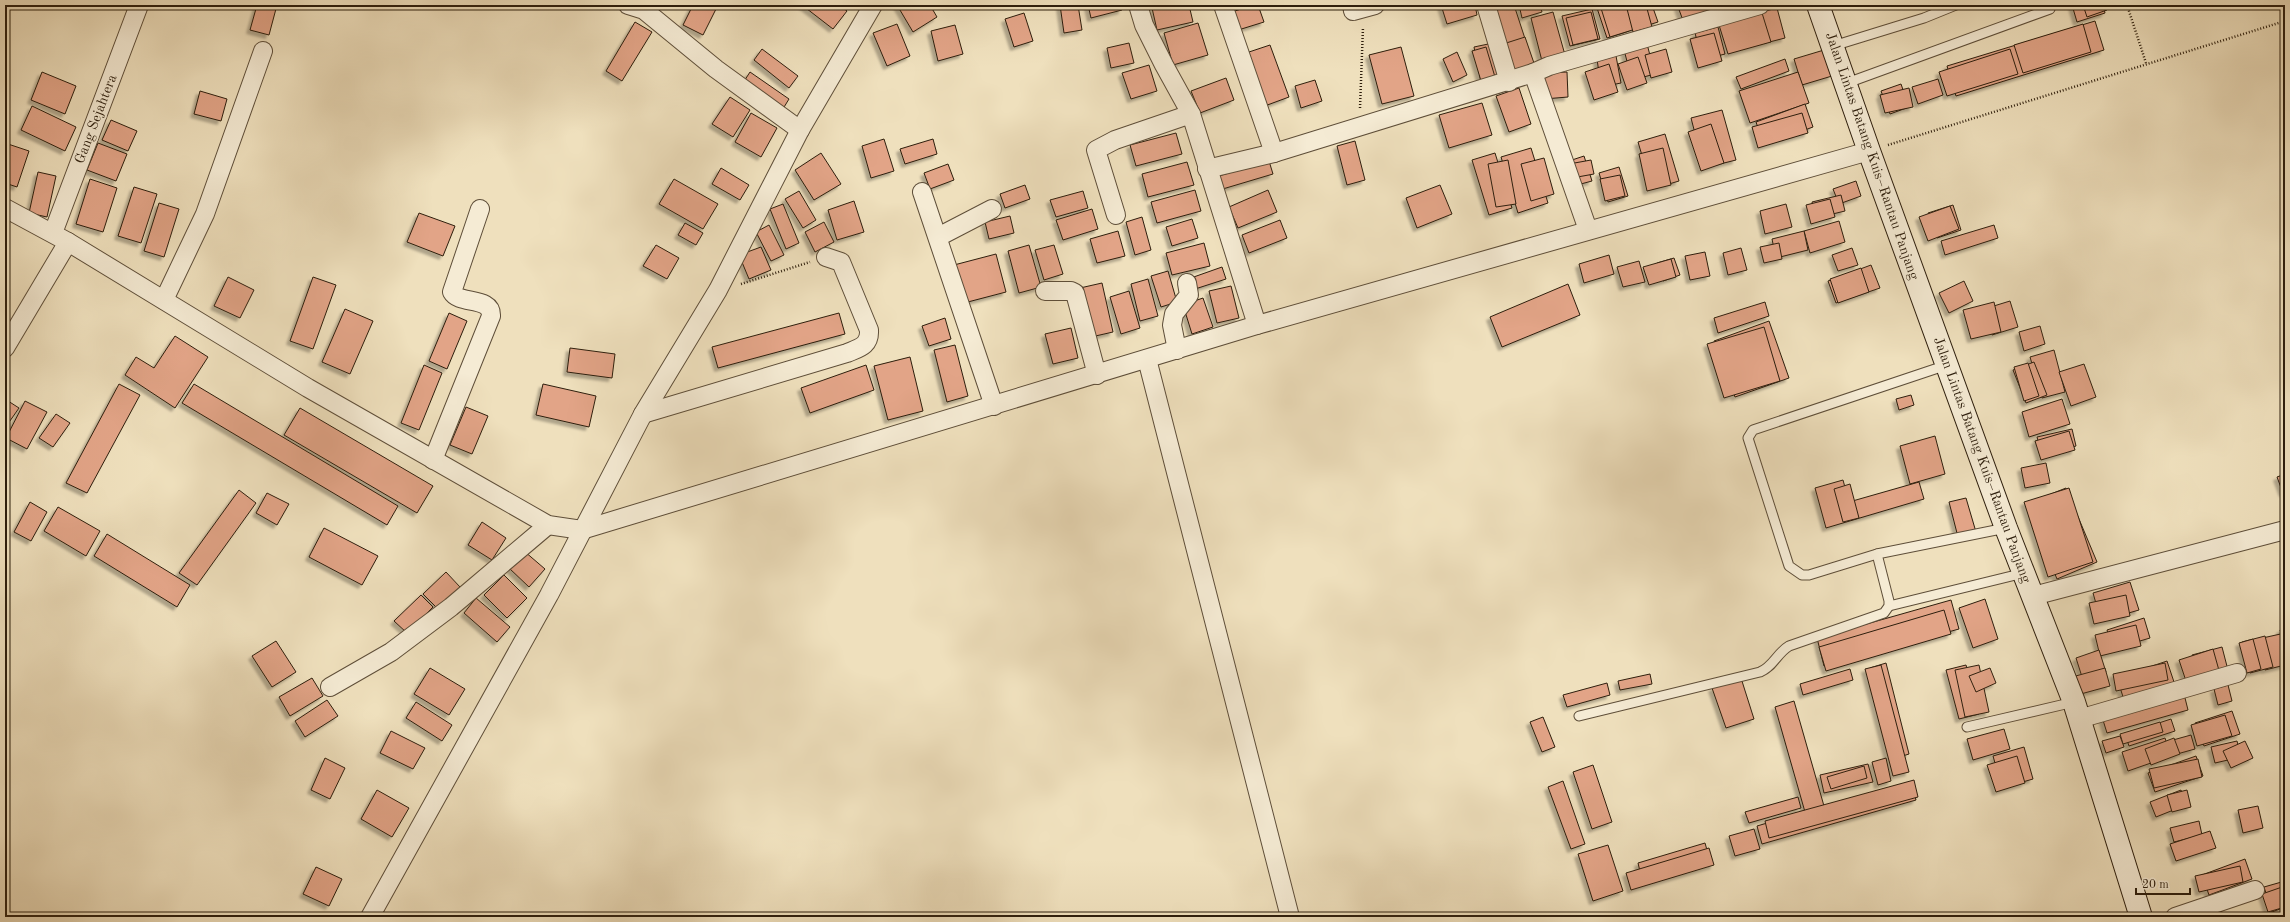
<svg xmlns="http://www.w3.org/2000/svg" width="2290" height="922" viewBox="0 0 2290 922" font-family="'Old Standard TT',serif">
<defs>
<filter id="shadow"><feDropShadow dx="-3.5" dy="3.5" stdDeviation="1" flood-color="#0004"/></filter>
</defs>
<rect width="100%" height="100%" fill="#efe0bd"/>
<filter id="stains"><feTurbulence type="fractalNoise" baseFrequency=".005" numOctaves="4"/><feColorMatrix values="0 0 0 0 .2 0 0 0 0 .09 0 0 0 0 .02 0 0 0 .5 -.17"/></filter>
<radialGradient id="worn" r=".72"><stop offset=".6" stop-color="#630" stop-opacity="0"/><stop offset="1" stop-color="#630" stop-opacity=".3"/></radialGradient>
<g fill="#e2a487" stroke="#2d1e0d" filter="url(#shadow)">
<path d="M257 5H277L269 35 250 30Z"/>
<path d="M693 5H718L703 35 683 25Z"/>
<path d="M802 5H839L847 11 833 29Z"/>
<path d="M897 5H930L937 17 913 32Z"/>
<path d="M1060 5H1078L1082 30 1064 33Z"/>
<path d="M1088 5H1121L1122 10 1091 18Z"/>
<path d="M1165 5H1189L1193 22 1157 30 1152 8Z"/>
<path d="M1253 5H1258L1264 22 1235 31 1229 13Z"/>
<path d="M1441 5H1475L1477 15 1447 24Z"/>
<path d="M1504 5H1514L1532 60 1509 67 1490 9Z"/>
<path d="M1519 5H1540L1542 12 1522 18Z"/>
<path d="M1596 5H1620L1629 31 1607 38Z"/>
<path d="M1600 5H1652L1658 22 1610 37Z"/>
<path d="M1626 5H1646L1652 27 1633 32Z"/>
<path d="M1684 5H1741L1684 23 1678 7Z"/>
<path d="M2072 5H2103L2105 13 2077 22Z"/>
<path d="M2083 5H2106L2107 10 2087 17Z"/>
<path d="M1777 8 1785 38 1750 47 1742 17Z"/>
<path d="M1592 9 1600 39 1570 46 1562 16Z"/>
<path d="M1553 12 1565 55 1542 61 1531 18Z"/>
<path d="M1591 12 1598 39 1573 45 1566 18Z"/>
<path d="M1024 13 1033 41 1014 47 1005 19Z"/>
<path d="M1762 13 1771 42 1728 54 1719 25Z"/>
<path d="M2095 21 2104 50 1956 96 1947 66Z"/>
<path d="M635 22 652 32 622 81 606 71Z"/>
<path d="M1198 23 1208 55 1173 65 1164 33Z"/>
<path d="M897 24 910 56 887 66 873 33Z"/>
<path d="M2083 24 2091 52 2023 73 2014 45Z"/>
<path d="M955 25 963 54 938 61 931 31Z"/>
<path d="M1718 27 1725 54 1702 60 1695 33Z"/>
<path d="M1714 33 1722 61 1698 68 1690 39Z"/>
<path d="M1525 37 1535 66 1510 74 1500 45Z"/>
<path d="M1129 43 1134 63 1111 68 1107 48Z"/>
<path d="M1493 43 1500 78 1481 82 1474 47Z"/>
<path d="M1647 44 1655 74 1632 80 1624 50Z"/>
<path d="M1270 45 1289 97 1262 107 1243 54Z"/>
<path d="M1401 47 1414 96 1382 104 1369 55Z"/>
<path d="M1486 47 1495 77 1481 81 1472 51Z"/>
<path d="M762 49 798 76 789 88 754 60Z"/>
<path d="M1666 49 1672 72 1651 78 1645 55Z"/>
<path d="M2010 49 2018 74 1947 96 1939 72Z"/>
<path d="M1824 50 1832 76 1802 85 1794 59Z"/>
<path d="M1457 52 1467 75 1453 82 1443 59Z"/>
<path d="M1616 56 1621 83 1601 87 1597 59Z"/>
<path d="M1638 57 1647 83 1627 90 1618 64Z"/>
<path d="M1785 59 1789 71 1741 89 1736 77Z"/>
<path d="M1609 64 1618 92 1594 100 1585 72Z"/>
<path d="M1149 65 1157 91 1131 99 1122 73Z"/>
<path d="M42 72 76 86 65 114 31 100Z"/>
<path d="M750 72 789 99 781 112 741 86Z"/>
<path d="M1567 72 1568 97 1544 99 1542 73Z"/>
<path d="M1798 72 1809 103 1750 123 1739 91Z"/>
<path d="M1226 78 1234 100 1200 113 1191 91Z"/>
<path d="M1938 79 1943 95 1918 104 1912 87Z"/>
<path d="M1315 80 1322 101 1301 108 1295 86Z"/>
<path d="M1901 84 1909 107 1890 114 1881 91Z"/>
<path d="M1519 88 1531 124 1509 132 1496 96Z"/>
<path d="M1909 88 1913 107 1885 113 1880 95Z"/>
<path d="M200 91 227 99 221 121 194 114Z"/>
<path d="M730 97 750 110 733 137 712 124Z"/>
<path d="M1482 103 1492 135 1449 148 1439 115Z"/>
<path d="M1805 104 1813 127 1764 145 1756 122Z"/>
<path d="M32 106 76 127 65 151 21 130Z"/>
<path d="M1722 110 1736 160 1704 168 1691 118Z"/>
<path d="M751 113 777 128 761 157 735 142Z"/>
<path d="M1802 113 1808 133 1758 148 1752 127Z"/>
<path d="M111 120 137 131 128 151 102 140Z"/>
<path d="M1711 124 1724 163 1701 171 1688 132Z"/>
<path d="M1176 133 1182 154 1136 166 1130 145Z"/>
<path d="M1665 134 1679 181 1652 189 1638 142Z"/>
<path d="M884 139 894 171 871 178 862 146Z"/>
<path d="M933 139 937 154 905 164 900 149Z"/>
<path d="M1355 141 1365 180 1347 185 1337 146Z"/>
<path d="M5 143 29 151 17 187 5 183Z"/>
<path d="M98 143 127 154 116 181 87 170Z"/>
<path d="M1531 148 1548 203 1518 213 1501 157Z"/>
<path d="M1663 148 1671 185 1647 191 1639 154Z"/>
<path d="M821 153 841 184 814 200 795 170Z"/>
<path d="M1495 153 1512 208 1489 215 1472 160Z"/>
<path d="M1584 156 1592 181 1577 185 1569 161Z"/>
<path d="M1544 158 1554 194 1531 201 1521 164Z"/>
<path d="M1508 160 1516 204 1496 207 1488 164Z"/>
<path d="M1591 160 1594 174 1572 178 1569 164Z"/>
<path d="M1269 161 1273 174 1216 191 1212 178Z"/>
<path d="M1187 162 1194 185 1148 197 1142 174Z"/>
<path d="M948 164 954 180 930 189 924 173Z"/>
<path d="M1619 167 1628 196 1608 202 1599 173Z"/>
<path d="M721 168 749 185 740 200 712 184Z"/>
<path d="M38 172 56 176 47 217 29 213Z"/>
<path d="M1620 175 1625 196 1605 201 1600 179Z"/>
<path d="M90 179 117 188 103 232 76 224Z"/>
<path d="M674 179 718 204 703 229 659 204Z"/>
<path d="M1856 181 1861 196 1839 204 1833 189Z"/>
<path d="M1025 185 1030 199 1005 208 1000 194Z"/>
<path d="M1440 185 1452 214 1417 228 1406 198Z"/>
<path d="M134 187 157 194 141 243 118 236Z"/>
<path d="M1195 190 1201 211 1157 223 1151 202Z"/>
<path d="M1268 190 1277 212 1238 228 1229 207Z"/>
<path d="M799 191 816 220 803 228 785 199Z"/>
<path d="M1083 191 1088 208 1056 217 1050 200Z"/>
<path d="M1841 195 1845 211 1816 218 1812 202Z"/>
<path d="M1830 199 1835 217 1811 224 1806 205Z"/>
<path d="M854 201 864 232 837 240 828 210Z"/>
<path d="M159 203 179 209 164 257 144 251Z"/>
<path d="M783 204 799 243 786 249 770 209Z"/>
<path d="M1786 204 1792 227 1765 234 1760 211Z"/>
<path d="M1953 205 1961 230 1937 238 1928 213Z"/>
<path d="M1950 206 1959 229 1928 241 1919 217Z"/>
<path d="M1092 209 1098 229 1063 240 1056 220Z"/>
<path d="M419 213 455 226 443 256 407 242Z"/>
<path d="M1010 216 1014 233 989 239 985 222Z"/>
<path d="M1142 217 1151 250 1135 255 1126 222Z"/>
<path d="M1192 219 1198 238 1172 246 1166 227Z"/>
<path d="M1280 220 1287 238 1249 253 1242 235Z"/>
<path d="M1839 221 1845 242 1810 253 1804 231Z"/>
<path d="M824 222 834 242 815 252 805 232Z"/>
<path d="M685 223 703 233 696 245 678 235Z"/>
<path d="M769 225 784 255 771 261 756 232Z"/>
<path d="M1994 225 1998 238 1945 255 1941 241Z"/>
<path d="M1118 231 1125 256 1097 263 1090 239Z"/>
<path d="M1804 231 1808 250 1776 258 1772 239Z"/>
<path d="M1204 243 1210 266 1172 275 1166 253Z"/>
<path d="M1779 243 1782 259 1764 263 1760 247Z"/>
<path d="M656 245 679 258 667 279 643 266Z"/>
<path d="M1029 245 1041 287 1019 293 1008 251Z"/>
<path d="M1054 245 1063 274 1044 280 1035 250Z"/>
<path d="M761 247 771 270 749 279 739 255Z"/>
<path d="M1741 248 1747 270 1728 275 1723 253Z"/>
<path d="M1852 248 1858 265 1838 271 1832 255Z"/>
<path d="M1705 252 1710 276 1690 280 1685 256Z"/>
<path d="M996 254 1006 292 964 303 954 265Z"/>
<path d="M1609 255 1614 274 1584 283 1579 264Z"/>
<path d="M1674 258 1680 275 1663 281 1657 263Z"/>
<path d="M1671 259 1676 277 1649 285 1643 267Z"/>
<path d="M1639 261 1645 282 1623 287 1617 267Z"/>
<path d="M1871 265 1880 288 1836 303 1828 281Z"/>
<path d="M1222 267 1226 279 1192 290 1188 279Z"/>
<path d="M1861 268 1869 292 1838 303 1830 279Z"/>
<path d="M1168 271 1177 302 1161 307 1151 276Z"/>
<path d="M228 277 254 290 240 318 214 306Z"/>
<path d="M313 277 336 285 313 349 290 341Z"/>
<path d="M1148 279 1158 316 1140 321 1131 284Z"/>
<path d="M1964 281 1973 301 1949 313 1939 293Z"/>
<path d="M1102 283 1113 332 1091 337 1080 288Z"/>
<path d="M1568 284 1580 315 1502 347 1490 317Z"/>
<path d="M1231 286 1239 318 1217 323 1209 291Z"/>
<path d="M1129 291 1140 328 1121 334 1110 297Z"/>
<path d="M1203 298 1213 327 1192 334 1183 305Z"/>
<path d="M2010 301 2018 327 1992 335 1984 309Z"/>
<path d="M1765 302 1769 316 1718 333 1714 318Z"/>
<path d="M1994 302 2001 332 1971 339 1963 310Z"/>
<path d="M345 309 373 321 350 374 322 362Z"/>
<path d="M449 313 467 321 447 369 429 361Z"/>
<path d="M839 313 845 334 718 368 712 347Z"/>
<path d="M945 318 951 339 929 346 922 326Z"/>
<path d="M1769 321 1789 378 1735 397 1714 341Z"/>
<path d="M2040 326 2045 344 2024 351 2019 332Z"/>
<path d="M1764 327 1780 381 1724 398 1707 344Z"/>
<path d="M1071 328 1078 358 1053 364 1045 334Z"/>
<path d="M175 336 208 357 175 408 125 375 136 357 154 368Z"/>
<path d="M955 345 968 396 947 402 934 350Z"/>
<path d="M570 348 615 354 612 378 567 372Z"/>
<path d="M2054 350 2065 392 2042 398 2030 357Z"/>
<path d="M910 357 923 411 888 420 874 366Z"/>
<path d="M2034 362 2047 395 2026 403 2013 370Z"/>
<path d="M2028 363 2039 396 2024 401 2014 367Z"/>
<path d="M2084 364 2096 397 2071 406 2059 372Z"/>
<path d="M424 365 442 373 419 430 401 423Z"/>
<path d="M866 365 874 390 810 413 801 388Z"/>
<path d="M119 384 140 395 87 493 66 483Z"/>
<path d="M194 384 398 506 387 525 182 403Z"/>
<path d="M543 384 596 396 589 427 536 415Z"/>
<path d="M1911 395 1914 405 1899 410 1896 399Z"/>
<path d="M5 399 19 408 5 428Z"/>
<path d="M2062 399 2070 424 2029 437 2022 412Z"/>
<path d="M25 401 47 412 27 449 6 438Z"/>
<path d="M466 407 488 416 472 454 450 445Z"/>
<path d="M300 408 433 486 417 513 284 435Z"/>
<path d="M56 414 70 423 53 447 39 438Z"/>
<path d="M2072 429 2076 446 2042 455 2037 437Z"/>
<path d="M2069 431 2075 450 2041 460 2035 441Z"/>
<path d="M1935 436 1945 474 1910 484 1900 446Z"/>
<path d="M2046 463 2050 483 2025 488 2021 468Z"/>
<path d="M2285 474V493H2283L2277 477Z"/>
<path d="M1843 480 1849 502 1919 482 1924 499 1826 528 1815 488Z"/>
<path d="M1850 484 1859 518 1843 522 1834 489Z"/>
<path d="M2066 488 2097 562 2057 579 2026 504Z"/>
<path d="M2069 488 2093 562 2048 577 2024 502Z"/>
<path d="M239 490 256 503 197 585 179 573Z"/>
<path d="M267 493 289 504 277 525 256 513Z"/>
<path d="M1966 498 1976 532 1958 537 1949 502Z"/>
<path d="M30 502 47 512 31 541 14 532Z"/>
<path d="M58 507 100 531 86 556 44 531Z"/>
<path d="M482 522 506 538 492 560 468 545Z"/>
<path d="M324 528 378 556 362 585 309 557Z"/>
<path d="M107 534 190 585 177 607 94 556Z"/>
<path d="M524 551 545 569 529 587 509 568Z"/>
<path d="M446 572 460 587 437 608 423 594Z"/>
<path d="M504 575 527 598 507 618 484 595Z"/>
<path d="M2130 582 2139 610 2101 621 2093 593Z"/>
<path d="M421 595 433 607 407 633 394 621Z"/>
<path d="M2126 595 2130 616 2094 624 2089 603Z"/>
<path d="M476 598 510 627 497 642 464 613Z"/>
<path d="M1985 599 1998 639 1973 648 1959 608Z"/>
<path d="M1951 600 1959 629 1824 666 1817 638Z"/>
<path d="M1944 610 1951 634 1826 671 1819 647Z"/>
<path d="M2144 618 2150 638 2113 649 2107 630Z"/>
<path d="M2136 625 2141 646 2100 656 2095 635Z"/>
<path d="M2285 628V645L2280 630Z"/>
<path d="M2285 633V665L2265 670 2258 639Z"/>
<path d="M2265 636 2273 667 2250 673 2242 642Z"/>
<path d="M2253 639 2261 669 2247 673 2239 643Z"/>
<path d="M276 641 296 672 272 687 252 656Z"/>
<path d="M2222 647 2229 674 2200 681 2192 655Z"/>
<path d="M2213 649 2220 674 2187 684 2179 660Z"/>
<path d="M2099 650 2106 672 2083 680 2076 658Z"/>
<path d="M2167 661 2175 685 2125 703 2117 678Z"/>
<path d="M1886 663 1909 754 1893 759 1870 668Z"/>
<path d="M2165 663 2168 680 2116 691 2113 674Z"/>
<path d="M1881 665 1909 772 1893 776 1865 669Z"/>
<path d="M1966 665 1979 714 1959 719 1946 670Z"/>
<path d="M1979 665 1989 712 1965 717 1955 670Z"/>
<path d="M430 668 465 689 449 715 414 694Z"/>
<path d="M1990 668 1996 683 1976 692 1969 676Z"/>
<path d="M2105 668 2110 686 2077 695 2072 677Z"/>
<path d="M1850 669 1853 680 1803 695 1800 684Z"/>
<path d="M1650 674 1652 684 1620 690 1618 681Z"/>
<path d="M312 678 323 696 290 716 279 697Z"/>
<path d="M1741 678 1754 719 1726 728 1712 688Z"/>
<path d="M1607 683 1610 695 1567 707 1563 695Z"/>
<path d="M2228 685 2232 701 2218 705 2214 689Z"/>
<path d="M2176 694 2180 707 2115 728 2110 715Z"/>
<path d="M2184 694 2188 710 2107 733 2102 717Z"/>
<path d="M327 700 338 716 305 737 295 721Z"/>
<path d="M1794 701 1824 806 1911 782 1916 800 1762 844 1757 826 1805 812 1775 707Z"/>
<path d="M416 702 452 725 442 741 406 718Z"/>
<path d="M2232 711 2240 734 2204 746 2195 723Z"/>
<path d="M2225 715 2232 736 2197 746 2191 725Z"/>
<path d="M1543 717 1555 747 1542 752 1530 722Z"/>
<path d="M2171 719 2175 731 2129 746 2125 734Z"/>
<path d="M2160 722 2163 732 2123 744 2120 734Z"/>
<path d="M2004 729 2010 749 1973 760 1967 739Z"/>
<path d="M391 731 425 748 413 769 380 753Z"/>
<path d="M2191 735 2195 749 2177 754 2173 740Z"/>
<path d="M2120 736 2124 747 2106 753 2102 741Z"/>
<path d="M2165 738 2171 756 2128 771 2122 752Z"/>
<path d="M2174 738 2180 754 2151 765 2145 749Z"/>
<path d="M2237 741 2241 757 2215 763 2211 747Z"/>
<path d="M2245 741 2253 758 2231 768 2223 751Z"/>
<path d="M2024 747 2033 779 2002 788 1993 756Z"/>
<path d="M2017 756 2025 783 1996 792 1987 765Z"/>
<path d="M2196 756 2203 776 2155 792 2148 773Z"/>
<path d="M325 758 345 768 330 799 311 790Z"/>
<path d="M1886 758 1891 781 1878 785 1872 762Z"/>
<path d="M2198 759 2202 777 2154 788 2149 769Z"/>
<path d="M1868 764 1873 782 1824 793 1820 775Z"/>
<path d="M1593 765 1612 822 1592 829 1573 772Z"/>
<path d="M1864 766 1867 778 1831 789 1827 777Z"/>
<path d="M1914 780 1918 797 1769 838 1765 821Z"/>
<path d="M1563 781 1585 844 1571 849 1548 787Z"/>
<path d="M377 790 409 808 392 837 361 819Z"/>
<path d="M2181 790 2186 805 2156 817 2150 802Z"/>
<path d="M2187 790 2191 807 2172 812 2167 795Z"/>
<path d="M1798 797 1801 808 1749 823 1745 812Z"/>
<path d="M2258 806 2263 828 2243 833 2238 810Z"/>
<path d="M2199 821 2202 835 2174 842 2170 828Z"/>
<path d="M1754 829 1760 849 1735 856 1729 836Z"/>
<path d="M2210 831 2216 848 2176 861 2170 844Z"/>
<path d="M1705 843 1711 864 1643 884 1638 863Z"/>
<path d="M1608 845 1623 891 1593 901 1578 854Z"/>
<path d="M1709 848 1714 865 1631 890 1626 873Z"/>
<path d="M2245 859 2252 879 2209 895 2202 875Z"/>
<path d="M2240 866 2243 882 2199 892 2195 876Z"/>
<path d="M316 867 342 879 329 906 303 894Z"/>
<path d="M2285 881V907L2272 912 2264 887Z"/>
<path d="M2285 886V907L2268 912 2262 894Z"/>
<path d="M2221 909 2223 917H2197Z"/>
</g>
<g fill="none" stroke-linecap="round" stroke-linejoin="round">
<defs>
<g id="service">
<path d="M1833 46 1924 18 1956 5"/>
<path d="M1847 83 2050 9"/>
<path d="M1947 365 1753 430 1748 438 1789 566 1802 575H1809L1877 554 2006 528"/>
<path d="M1889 606 2024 573"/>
<path d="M1579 716 1760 672C1773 667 1777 653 1789 646L1884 613 1889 606V601L1877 554"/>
<path d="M1967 727 2074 702"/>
</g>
<g id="minor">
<path d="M628 5 644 10 716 69 800 130"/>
<path d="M1138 5 1144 25 1164 65 1191 114 1257 325"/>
<path d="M1223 5 1274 153"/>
<path d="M1352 5 1353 11 1375 5"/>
<path d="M1486 5 1509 82"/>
<path d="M1533 73 1549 66 1760 5"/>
<path d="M1207 169 1274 153 1533 73 1588 230"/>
<path d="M922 192 994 406"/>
<path d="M5 208 68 242 308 388 548 525 582 530 1257 325 1869 151"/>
<path d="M1116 215 1096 150 1115 140 1191 114"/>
<path d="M53 233 139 5"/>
<path d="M938 237 992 209"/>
<path d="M1045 291H1071L1075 293 1097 375"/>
<path d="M164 300 205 214 263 51"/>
<path d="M5 348 68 242"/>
<path d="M1177 350 1172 325 1174 314 1189 295 1187 283"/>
<path d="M1147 359 1290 917"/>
<path d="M643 414 847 353C859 348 870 346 869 330L841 262 826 257"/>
<path d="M433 460 491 316C492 296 459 305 452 292L480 209"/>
<path d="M2033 596 2285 530"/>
<path d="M330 687 391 652 451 607 548 525"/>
<path d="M2079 719 2237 673"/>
<path d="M370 917 549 595 643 414 718 290 800 130 873 5"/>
<path d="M2175 917 2255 890"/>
</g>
<path id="secondary" d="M1818 5 1869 151 2006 528 2074 702 2141 917"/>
</defs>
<use href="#service" stroke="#5e4e39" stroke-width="11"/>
<use href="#minor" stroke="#5e4e39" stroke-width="20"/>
<use href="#secondary" stroke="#2d1e0d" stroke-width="24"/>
<g stroke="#2d1e0d" stroke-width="2.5" stroke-dasharray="1 2" stroke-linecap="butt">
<path d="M2127 5 2146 63"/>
<path d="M1360 108 1363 27"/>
<path d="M1888 145 2285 21"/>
<path d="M741 284 810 262"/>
</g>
<use href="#service" stroke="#f5ebd4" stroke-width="9"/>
<use href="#minor" stroke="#f5ebd4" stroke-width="18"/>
<use href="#secondary" stroke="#f5ebd4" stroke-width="22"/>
</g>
<g text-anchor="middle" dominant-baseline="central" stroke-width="3.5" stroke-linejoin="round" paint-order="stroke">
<g font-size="14" fill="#2d1e0d" stroke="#f5ebd4">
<text transform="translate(96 119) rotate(-69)">Gang Sejahtera</text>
<text transform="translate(1872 156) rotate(71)">Jalan Lintas Batang Kuis–Rantau Panjang</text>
<text transform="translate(1982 460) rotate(70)">Jalan Lintas Batang Kuis–Rantau Panjang</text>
</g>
</g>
<rect width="2290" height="922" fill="none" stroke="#efe0bd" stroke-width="20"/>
<rect x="6" y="6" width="2278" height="910" fill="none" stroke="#2d1e0d" stroke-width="2"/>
<rect x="10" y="10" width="2270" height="902" fill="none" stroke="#2d1e0d"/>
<path d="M2136 888v6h54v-6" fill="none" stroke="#2d1e0d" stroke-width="2"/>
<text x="2142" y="888" font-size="12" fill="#2d1e0d" stroke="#f5ebd4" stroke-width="3" paint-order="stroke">20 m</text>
<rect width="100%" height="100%" filter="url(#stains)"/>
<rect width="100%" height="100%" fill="url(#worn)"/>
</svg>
